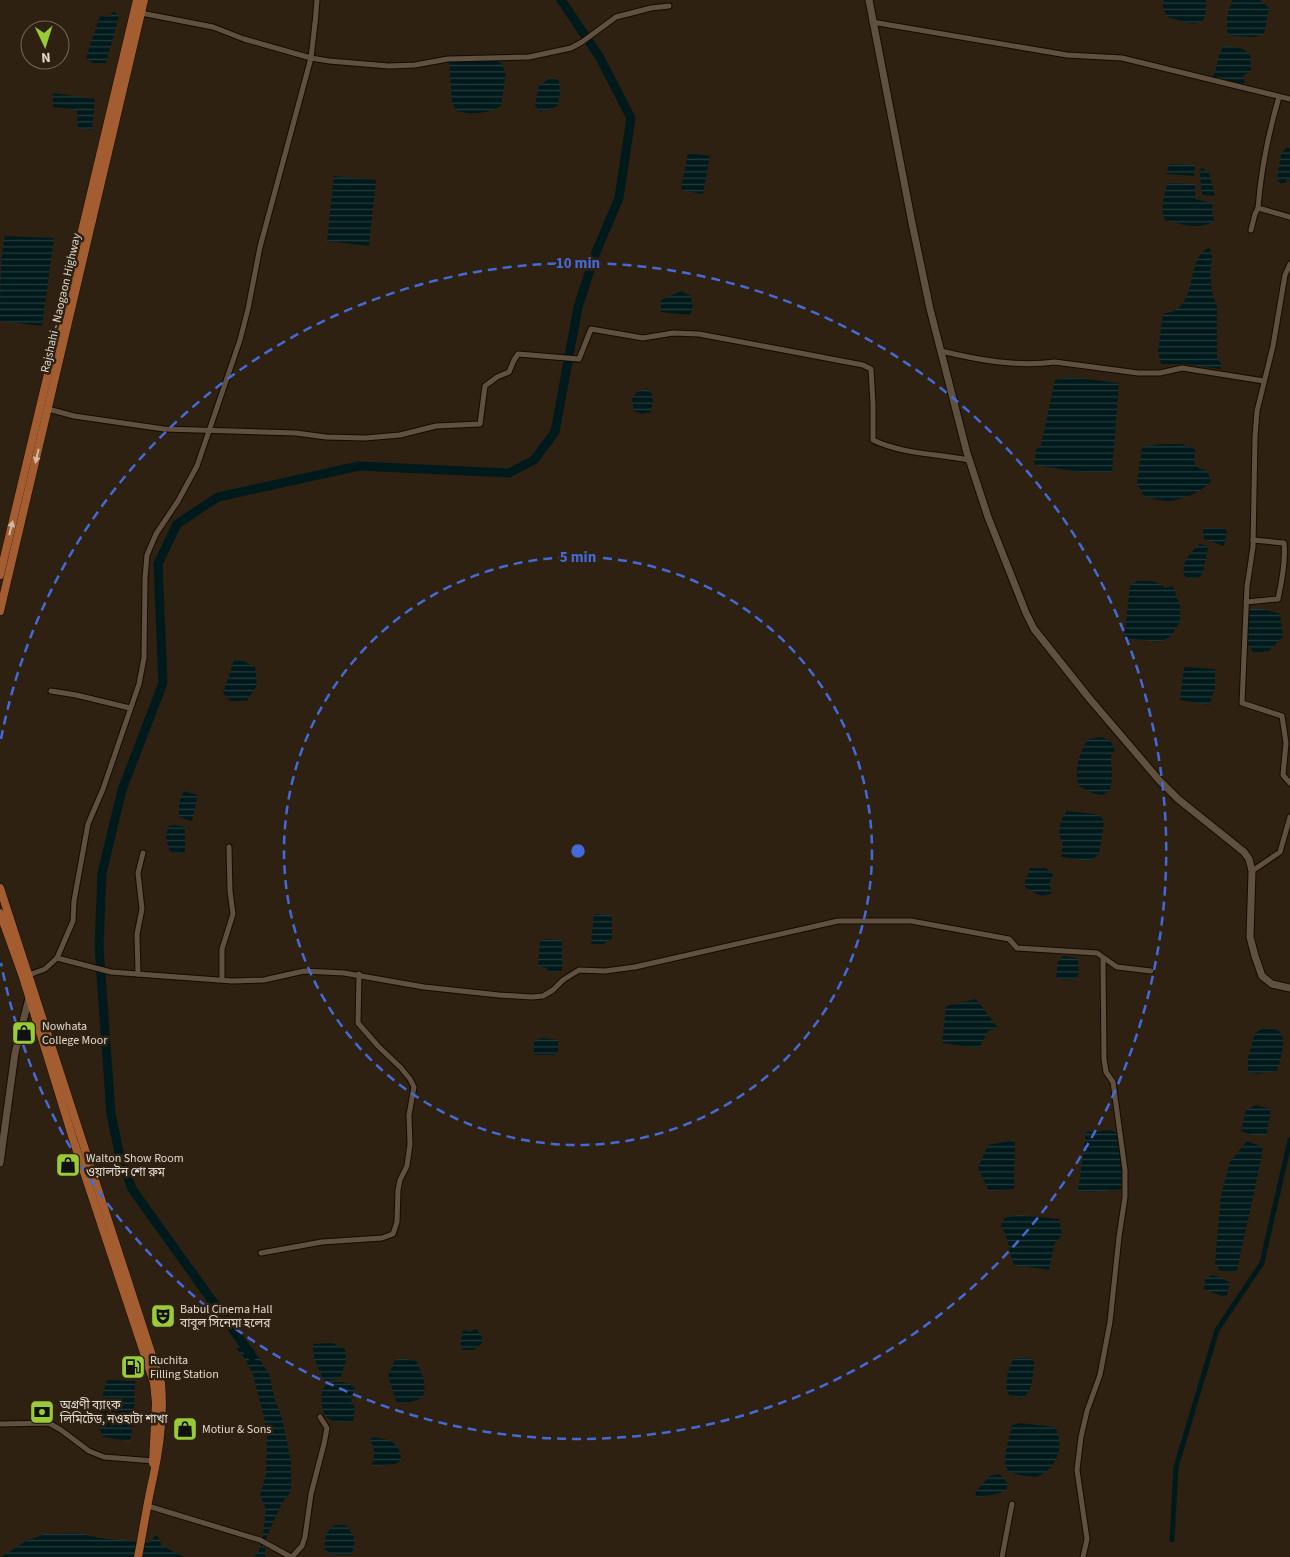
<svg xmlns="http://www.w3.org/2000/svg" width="1290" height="1557" viewBox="0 0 1290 1557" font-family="'Source Sans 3','Noto Sans Bengali',sans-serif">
<defs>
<pattern id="water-rules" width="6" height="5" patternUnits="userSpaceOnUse" patternTransform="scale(1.25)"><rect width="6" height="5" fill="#001a1b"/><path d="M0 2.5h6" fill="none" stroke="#253b3b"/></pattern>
</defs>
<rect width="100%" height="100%" fill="#2e2112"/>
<g fill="url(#water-rules)">
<path d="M1164 0H1206L1205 16 1202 22 1192 24 1167 17 1162 4Z"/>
<path d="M1232 0H1260L1269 8 1264 34 1256 37 1231 36 1227 31V17Z"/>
<path d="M114 11 119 16 106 63H93L86 58 100 16 109 17Z"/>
<path d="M1224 46C1231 46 1248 48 1250 55 1251 60 1250 66 1251 71L1243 76 1245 83 1243 85 1211 79C1220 66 1215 59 1224 46Z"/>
<path d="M463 60 497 61 501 63 506 74 501 106C487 114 472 115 457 111L452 103 449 62Z"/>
<path d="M551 78 559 80 560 93 558 106 540 112 535 105 539 85Z"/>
<path d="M53 93 95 99 92 130 78 128 77 110 53 107Z"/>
<path d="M1286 148H1290V180L1287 178 1286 183H1280L1277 179 1281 155Z"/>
<path d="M688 153 710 156 703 194 681 190Z"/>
<path d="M1170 164 1195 165 1194 176 1166 174Z"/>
<path d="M1201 167 1209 173 1215 196 1202 195 1200 176Z"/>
<path d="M334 176 376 180 369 246 327 241Z"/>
<path d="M1168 183 1195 184V199L1213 203 1212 214 1215 221C1199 230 1182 225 1165 220 1160 211 1164 193 1168 183Z"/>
<path d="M5 236 54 238 42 326 0 321C0 298 0 256 5 236Z"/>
<path d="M1210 247 1212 258 1210 271 1212 293 1217 306V359L1221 363V369L1185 364H1161L1158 351 1163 314C1166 313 1171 312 1174 311 1198 298 1186 257 1210 247Z"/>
<path d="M681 291 691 296 693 309 690 315 661 312V300Z"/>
<path d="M1070 377 1119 383 1112 472H1081L1034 465 1036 449 1041 445 1055 380Z"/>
<path d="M647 389 652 394 653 401 651 412 642 414 634 411 632 399 637 392Z"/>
<path d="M1161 444H1182L1195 449 1194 462 1198 468 1207 471 1211 480C1207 490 1178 502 1168 501 1160 501 1151 498 1144 496L1137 483 1142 447Z"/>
<path d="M1206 527 1225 529 1227 531 1224 546 1204 539 1203 530Z"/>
<path d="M1200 544 1205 545 1208 548 1203 573 1199 577 1189 579 1184 575C1181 563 1191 552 1200 544Z"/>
<path d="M1137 581C1147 581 1158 580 1165 588L1173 586 1180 606V622L1170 637 1160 642 1124 638 1130 586Z"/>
<path d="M1249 609H1263L1280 614 1283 636 1269 651 1254 653 1248 645Z"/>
<path d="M234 660 244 661 255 667 257 685 247 701H230L223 693Z"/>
<path d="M1184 667 1215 669V688L1209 705 1180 700Z"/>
<path d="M1102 737 1110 741 1115 749C1108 757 1112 764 1112 773 1112 779 1111 785 1110 791L1102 795 1092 793 1079 786C1073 772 1080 751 1088 739Z"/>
<path d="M184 791 198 795 192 821 179 817V803Z"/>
<path d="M1067 811 1095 814 1101 816 1104 823 1099 854 1090 861 1061 857 1063 842C1055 833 1061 820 1067 811Z"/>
<path d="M175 825 185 827V851L178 855 169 850 166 838 168 826Z"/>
<path d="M1030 868H1045L1052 872 1053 877C1048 883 1049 885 1052 892 1042 900 1035 893 1025 887V882Z"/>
<path d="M595 914 612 915V938L604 944H591L594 915Z"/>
<path d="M544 939 562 940V971L548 973 547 968 538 966 540 942Z"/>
<path d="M1063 956 1078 958 1079 974 1075 979 1063 980 1056 977 1058 962Z"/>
<path d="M976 999 998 1028 988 1031 979 1048 942 1043 946 1006Z"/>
<path d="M1262 1029C1266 1029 1271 1028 1275 1029 1290 1033 1280 1061 1277 1071L1256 1074 1248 1072V1058L1255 1033Z"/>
<path d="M543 1038 558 1040V1052L555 1055H534V1041Z"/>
<path d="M1256 1105 1270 1109V1117L1266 1135H1251L1241 1131 1246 1110Z"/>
<path d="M1111 1130 1117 1133C1120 1152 1124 1170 1121 1189L1093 1192 1078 1191 1086 1132Z"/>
<path d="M1015 1140 1014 1189 989 1191 978 1168 988 1145Z"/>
<path d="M1247 1141 1263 1147C1256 1189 1245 1230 1237 1271H1220L1215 1263 1221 1195 1230 1162Z"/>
<path d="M1019 1215 1059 1219 1062 1235 1054 1245 1049 1270 1014 1265C1008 1251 1010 1239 1001 1226L1004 1218Z"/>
<path d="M1212 1275 1220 1277 1230 1283 1226 1298 1204 1289 1205 1279Z"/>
<path d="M474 1329H477L482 1337V1343L474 1350H463L460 1341 463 1334 462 1332 464 1330 470 1332Z"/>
<path d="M332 1343 345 1349 346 1361 340 1379 326 1381 323 1379 314 1358 313 1344Z"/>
<path d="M235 1347H252L269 1374 275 1400 282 1418 291 1462V1491L281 1505 267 1536 265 1546V1557H254L259 1551 263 1535 266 1510 260 1495 266 1475 267 1439 264 1417 253 1375 245 1359Z"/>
<path d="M400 1358 416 1361C422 1372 428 1386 422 1398L408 1403H397L388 1376 395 1360Z"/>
<path d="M1014 1358H1027L1033 1360 1034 1363C1033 1376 1033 1392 1021 1399L1008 1394C1004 1382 1008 1369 1014 1358Z"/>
<path d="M107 1380 135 1381 134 1420 130 1441 103 1437C94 1418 102 1399 107 1380Z"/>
<path d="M335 1382C342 1382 350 1382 355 1388L351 1400 355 1408 353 1421C338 1424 323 1422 322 1405 321 1397 321 1391 326 1385Z"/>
<path d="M1020 1423 1055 1427C1065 1447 1057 1468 1037 1477 1029 1476 1015 1476 1009 1471 1000 1464 1010 1436 1012 1425Z"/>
<path d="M373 1437C388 1439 401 1442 401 1460L395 1464 374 1466 372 1464C375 1456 375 1447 370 1440Z"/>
<path d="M1000 1474 1008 1484 1006 1490 1000 1493 975 1498 976 1492 989 1476Z"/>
<path d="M334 1525H346C355 1537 357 1541 351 1555L332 1554 324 1549 326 1534Z"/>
<path d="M78 1533 100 1538 149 1543 157 1534 162 1546 184 1557H1L26 1541 45 1534Z"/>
</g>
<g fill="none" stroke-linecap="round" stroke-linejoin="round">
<path stroke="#001a1b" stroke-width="5" d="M1172 1540 1176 1467 1217 1330 1262 1263 1290 1140"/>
<path stroke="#001a1b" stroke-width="9" d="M252 1356 132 1189 119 1152 111 1114 99 947 102 873 122 790 163 683 158 564 177 524 218 497 359 466 509 473 534 460 555 432 578 307 596 252 619 198 631 118 599 56 561 0"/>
<defs>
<g id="street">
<path d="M141 13 213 27 244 39 311 58 329 61 389 66 415 65 448 59 529 57 571 48 582 42 616 17 651 8 669 6"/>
<path d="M872 22 1067 55 1122 58 1290 99"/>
<path d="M315 24 317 0"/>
<path d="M1279 97C1268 134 1261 170 1258 208L1290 217"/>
<path d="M1251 230 1255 214 1258 208"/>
<path d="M1290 264 1285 275 1273 346 1257 411 1255 437 1253 547 1247 587 1242 703 1282 716 1286 743 1283 775 1290 783"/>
<path d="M941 351C978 360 1017 367 1055 362L1138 373H1160L1182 368 1264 381"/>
<path d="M48 409 74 416 164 429 296 433 326 437 365 438 400 435 436 426 480 424 485 386 497 377 509 372 514 360 518 354 579 359 591 329 643 338 673 333 699 334 863 365 871 369 873 404V440C902 454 938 454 969 460"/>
<path d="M1246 602 1278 599C1282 581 1286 561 1284 543L1253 540"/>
<path d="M51 691 76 695 130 708"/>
<path d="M1252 871 1280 852 1290 817"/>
<path d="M57 958 111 972 164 976 232 981 264 980 304 971 344 973 424 987 499 995 532 997 543 996 553 990 563 980 579 970 605 971 635 967 838 921H911L1009 939 1017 948 1097 953 1117 967 1151 971"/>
<path d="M138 974 137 934 142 909 138 873 143 853"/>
<path d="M29 975 45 969 57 958 73 921 74 901 88 824 103 789 139 684 144 658 145 578 147 555 156 534 178 501 197 466 240 340 248 309 260 247 311 58 315 23"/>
<path d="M222 980V949L233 914 230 891 229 847"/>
<path d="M261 1253 322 1242 382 1238 393 1234 397 1222 398 1190 400 1180 407 1166 410 1144 409 1115 414 1087 410 1079 401 1068 378 1046 358 1023 359 974"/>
<path d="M0 1424 49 1423 61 1430 89 1451 104 1457 154 1461"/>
<path d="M148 1506 260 1540 291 1557"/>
<path d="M292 1557 302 1546 305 1537 311 1494 324 1444 327 1428 320 1417"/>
<path d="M1002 1557 1012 1504"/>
<path d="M1083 1557 1087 1539 1077 1470 1081 1437 1087 1411 1100 1375 1110 1322 1119 1237 1125 1197V1170L1113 1082 1106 1072 1104 1059 1103 958"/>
</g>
<g id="secondary">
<path d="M869 0 912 223 930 309 967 453 988 517 1026 613 1034 629 1089 698 1159 780 1178 799 1244 852 1249 859 1252 871 1250 937 1255 956 1262 976 1272 984 1290 988"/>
<path d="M0 1163 15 1053 29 998"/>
</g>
<g id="primary">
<path d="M0 575 137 0"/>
<path d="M0 611 144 0"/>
<path d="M0 888 161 1383C164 1416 160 1446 153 1478 147 1504 143 1531 138 1557"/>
<path d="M0 913 23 977 73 1139 154 1383 156 1403 153 1463"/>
</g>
</defs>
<use href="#street" stroke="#160a01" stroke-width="7"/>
<use href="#secondary" stroke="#160a01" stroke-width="9"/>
<use href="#primary" stroke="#160a01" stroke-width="9"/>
<use href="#street" stroke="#5f5040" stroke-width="5"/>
<use href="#secondary" stroke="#5f5040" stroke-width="7"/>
<use href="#primary" stroke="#a35d30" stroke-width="8"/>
</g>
<defs><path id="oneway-solid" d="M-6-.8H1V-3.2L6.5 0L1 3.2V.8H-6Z" transform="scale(1.25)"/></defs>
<g fill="#d2b9a7">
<use href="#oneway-solid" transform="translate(37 456) rotate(103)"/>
<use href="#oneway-solid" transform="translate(11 528) rotate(-76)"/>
</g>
<g fill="none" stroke="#446ad6" stroke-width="2.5" stroke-dasharray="9 6">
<circle cx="578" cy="851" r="294"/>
<path d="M1 739A588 588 0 1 1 1 963"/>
</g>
<defs>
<symbol id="shop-square" viewBox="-11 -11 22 22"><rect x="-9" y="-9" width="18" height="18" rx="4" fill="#99cb36" stroke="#2e2112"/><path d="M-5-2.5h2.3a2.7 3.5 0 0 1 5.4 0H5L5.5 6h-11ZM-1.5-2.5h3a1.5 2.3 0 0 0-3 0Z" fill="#111"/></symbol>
<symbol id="theatre-square" viewBox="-11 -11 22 22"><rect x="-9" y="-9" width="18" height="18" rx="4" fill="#99cb36" stroke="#2e2112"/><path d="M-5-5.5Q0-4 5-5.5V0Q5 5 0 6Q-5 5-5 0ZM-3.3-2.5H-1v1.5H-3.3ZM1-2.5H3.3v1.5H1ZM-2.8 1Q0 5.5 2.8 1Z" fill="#111"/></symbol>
<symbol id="fuel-square" viewBox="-11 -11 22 22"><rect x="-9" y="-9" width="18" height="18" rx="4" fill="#99cb36" stroke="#2e2112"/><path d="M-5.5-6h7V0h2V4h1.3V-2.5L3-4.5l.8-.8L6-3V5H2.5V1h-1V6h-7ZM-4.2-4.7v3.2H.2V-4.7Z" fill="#111"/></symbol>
<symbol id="bank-square" viewBox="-11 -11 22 22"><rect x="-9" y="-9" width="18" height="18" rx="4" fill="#99cb36" stroke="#2e2112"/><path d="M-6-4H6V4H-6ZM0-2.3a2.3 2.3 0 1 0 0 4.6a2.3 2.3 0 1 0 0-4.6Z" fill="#111"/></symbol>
</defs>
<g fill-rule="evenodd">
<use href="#shop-square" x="10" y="1019" width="28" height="28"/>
<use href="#shop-square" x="54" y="1151" width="28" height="28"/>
<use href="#theatre-square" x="149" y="1302" width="28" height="28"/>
<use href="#fuel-square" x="119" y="1353" width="28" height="28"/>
<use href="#bank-square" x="28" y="1398" width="28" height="28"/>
<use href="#shop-square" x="171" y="1415" width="28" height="28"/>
</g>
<g text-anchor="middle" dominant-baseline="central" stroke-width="5" stroke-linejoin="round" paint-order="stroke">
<g font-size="12" fill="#e1d8cf" stroke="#2e2112">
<text transform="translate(61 303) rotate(-77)">Rajshahi - Naogaon Highway</text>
</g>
<g font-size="12" fill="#e1d8cf" stroke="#2e2112" text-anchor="start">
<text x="42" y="1026">Nowhata<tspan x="42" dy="14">College Moor</tspan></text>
<text x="86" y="1158">Walton Show Room<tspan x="86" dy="14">ওয়ালটন শো রুম</tspan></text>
<text x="180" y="1309">Babul Cinema Hall<tspan x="180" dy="14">বাবুল সিনেমা হলের</tspan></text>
<text x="150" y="1360">Ruchita<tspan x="150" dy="14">Filling Station</tspan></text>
<text x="60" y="1405">অগ্রণী ব্যাংক<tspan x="60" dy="14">লিমিটেড, নওহাটা শাখা</tspan></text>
<text x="202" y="1429">Motiur &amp; Sons</text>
</g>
</g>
<circle cx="578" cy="851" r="8" fill="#446ad6" stroke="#2e2112" stroke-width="2.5"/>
<g font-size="15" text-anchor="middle" font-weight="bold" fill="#446ad6" stroke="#2e2112" stroke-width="5" stroke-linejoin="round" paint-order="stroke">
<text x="578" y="268">10 min</text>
<text x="578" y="562">5 min</text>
</g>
<g transform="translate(45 45) rotate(176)"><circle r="24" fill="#2e2112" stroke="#766a5e"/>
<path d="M0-4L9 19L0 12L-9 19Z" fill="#99cb36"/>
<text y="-8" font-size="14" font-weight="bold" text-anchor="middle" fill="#e1d8cf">N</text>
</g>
</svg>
